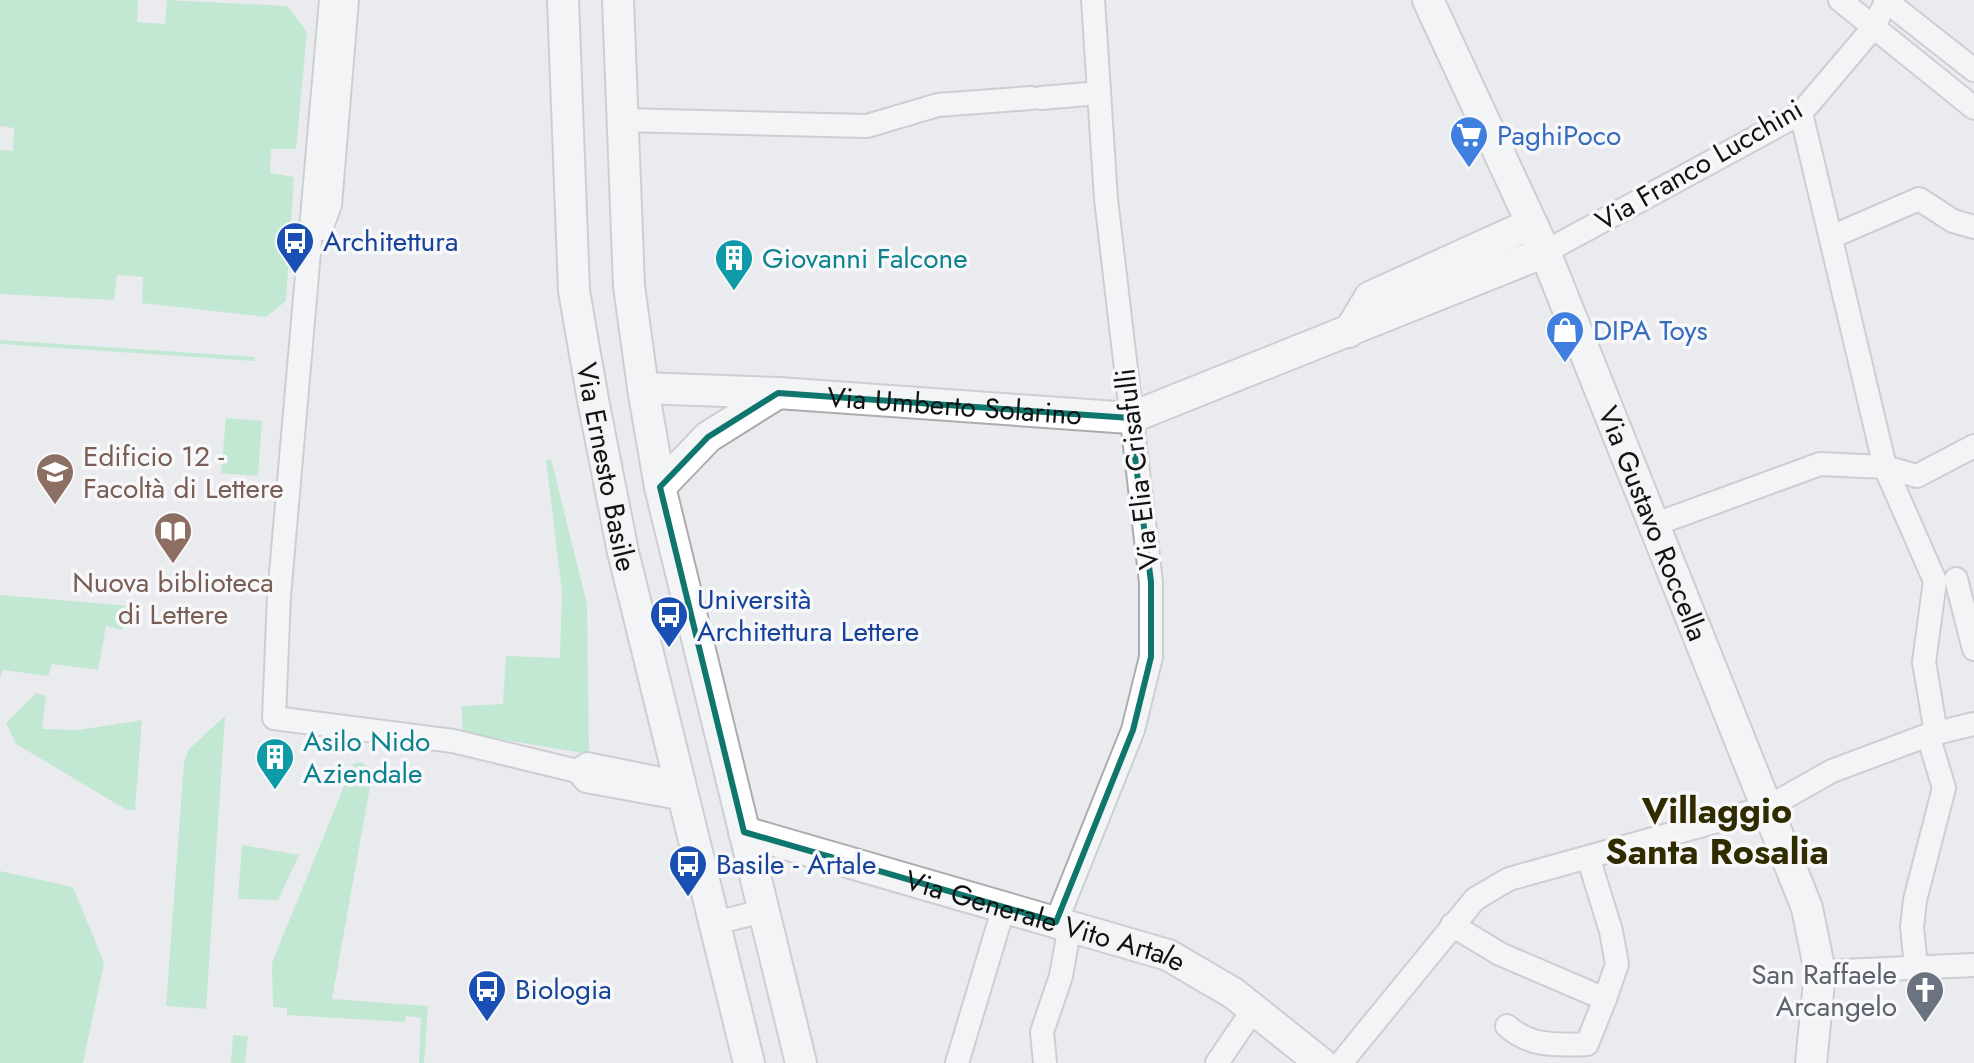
<svg xmlns="http://www.w3.org/2000/svg" width="1974" height="1063" viewBox="0 0 1974 1063" font-family="Jost,sans-serif">
<rect width="100%" height="100%" fill="#eaebee"/>
<g fill="#93e4b2">
<path d="M0 0H138L137 22 165 24 167 0 287 6 307 32 296 149H271L270 173 294 177 286 301 266 317 142 303 143 277 117 275 114 300 0 294V150L13 151 14 128 0 126Z"/>
<path d="M0 340 255 357 254 361 0 344Z"/>
<path d="M226 418 262 421 258 476 221 473Z"/>
<path d="M551 459 587 604 589 754 463 733 461 706 503 704 506 656 560 658 562 592 546 460Z"/>
<path d="M0 595 142 607 121 630 106 626 98 670 52 664 48 676 3 670 0 678Z"/>
<path d="M36 693 46 696 42 729 79 730 142 720 135 810H127L16 744 6 723Z"/>
<path d="M225 716 206 1009 166 1006 184 762 189 749Z"/>
<path d="M360 762 373 770 332 999 428 1006 424 1063H419L421 1018 406 1016 405 1022 287 1015V1008L273 1007 272 963 353 764Z"/>
<path d="M242 845 299 855 278 900 238 899Z"/>
<path d="M0 871 73 887 104 963 83 1063H0Z"/>
<path d="M233 1035 248 1036 245 1063H231Z"/>
</g>
<g fill="none" stroke-linecap="round" stroke-linejoin="round">
<defs>
<g id="street">
<path d="M331 0 279 596 274 718 453 741 577 771 586 781 684 799"/>
<path d="M1840 0 1974 108"/>
<path d="M1885 0 1974 70"/>
<path d="M1041 98 1099 93"/>
<path d="M1801 113 1885 467 1935 581 1924 662 1936 733"/>
<path d="M622 120 867 126 938 105 1031 98"/>
<path d="M321 229 330 205 347 0"/>
<path d="M1831 237 1919 199 1953 221 1974 227"/>
<path d="M1545 252 1801 113 1873 28 1887 0"/>
<path d="M1656 524 1820 464 1885 467 1917 476 1974 446"/>
<path d="M1956 579 1974 649"/>
<path d="M577 771 587 764 676 782"/>
<path d="M1056 922 1133 730 1151 657V582L1106 199 1093 0"/>
<path d="M715 923 763 911"/>
<path d="M1452 925 1500 954 1605 999 1617 964 1611 931 1589 860"/>
<path d="M1916 967 1912 927 1915 900 1944 788 1928 735"/>
<path d="M1820 972 1974 965"/>
<path d="M1507 1026C1530 1047 1557 1045 1587 1044L1605 999"/>
<path d="M957 1063 1003 910"/>
<path d="M1045 1063 1042 1032 1061 976 1070 925"/>
<path d="M1217 1063 1253 1010"/>
<path d="M1341 1063 1475 899 1509 879 1768 807 1832 771 1928 735 1974 724"/>
</g>
<g id="secondary">
<path id="s1" d="M563 0 574 291 593 400 623 552 749 1063"/>
<path d="M618 0 629 286 643 388 660 487 801 1063"/>
<path id="s2" d="M1428 0 1545 252 1807 908 1820 972 1811 1063"/>
<path d="M1349 332 1370 297 1531 224"/>
<path id="s3" d="M643 388 778 393 1130 418 1545 252"/>
<path d="M660 487 708 437 778 393"/>
<path id="s4" d="M744 832 1168 955 1233 993 1321 1063"/>
</g>
</defs>
<use href="#street" stroke="#acacaf" stroke-width="26"/>
<use href="#secondary" stroke="#acacaf" stroke-width="34"/>
<use href="#street" stroke="#fff" stroke-width="22"/>
<use href="#secondary" stroke="#fff" stroke-width="30"/>
</g>
<path d="M0 0H1974V1063H0ZM778 393 1130 418 1151 582V657L1133 730 1056 922 744 832 660 487 708 437Z" fill="#eaebee" fill-opacity=".55" fill-rule="evenodd"/>
<path fill="none" stroke="#0f766e" stroke-width="6" stroke-linejoin="round" d="M778 393 1130 418 1151 582V657L1133 730 1056 922 744 832 660 487 708 437Z"/>
<defs>
<symbol id="supermarket-pin" viewBox="-11 -11 22 30"><path d="M0 17L-7.5 6A9.5 9.5 0 1 1 7.5 6Z" fill="#3f7fe0" stroke="#f8f8fb"/><path d="M-6-5.5h2.5l.6 2H6L4.5 2H-2.5L-4.4-4H-6ZM-1.5 3.2a1.3 1.3 0 1 0 .1 0ZM3 3.2a1.3 1.3 0 1 0 .1 0Z" fill="#fff"/></symbol>
<symbol id="bus-pin" viewBox="-11 -11 22 30"><path d="M0 17L-7.5 6A9.5 9.5 0 1 1 7.5 6Z" fill="#1a4fb4" stroke="#f8f8fb"/><path d="M-5-6H5V4H4V6H2V4H-2V6H-4V4H-5ZM-3.5-4V0h7V-4ZM-3.5 1.2v1.5H-2V1.2ZM2 1.2v1.5H3.5V1.2Z" fill="#fff"/></symbol>
<symbol id="building-pin" viewBox="-11 -11 22 30"><path d="M0 17L-7.5 6A9.5 9.5 0 1 1 7.5 6Z" fill="#0f9aa8" stroke="#f8f8fb"/><path d="M-4-6H4V6H1V3H-1V6H-4ZM-2.5-4.3h1.7v1.8h-1.7ZM.8-4.3h1.7v1.8H.8ZM-2.5-1h1.7V.8h-1.7ZM.8-1h1.7V.8H.8Z" fill="#fff"/></symbol>
<symbol id="shop-pin" viewBox="-11 -11 22 30"><path d="M0 17L-7.5 6A9.5 9.5 0 1 1 7.5 6Z" fill="#3f7fe0" stroke="#f8f8fb"/><path d="M-5-2.5h2.3a2.7 3.5 0 0 1 5.4 0H5L5.5 6h-11ZM-1.5-2.5h3a1.5 2.3 0 0 0-3 0Z" fill="#fff"/></symbol>
<symbol id="university-pin" viewBox="-11 -11 22 30"><path d="M0 17L-7.5 6A9.5 9.5 0 1 1 7.5 6Z" fill="#8d6e63" stroke="#f8f8fb"/><path d="M0-5L7-2L0 1L-7-2ZM-4 1L0 2.5L4 1V4Q0 6-4 4Z" fill="#fff"/></symbol>
<symbol id="library-pin" viewBox="-11 -11 22 30"><path d="M0 17L-7.5 6A9.5 9.5 0 1 1 7.5 6Z" fill="#8d6e63" stroke="#f8f8fb"/><path d="M-6-4Q-3-5.5-.7-3.5V5Q-3 3-6 4ZM6-4Q3-5.5 .7-3.5V5Q3 3 6 4Z" fill="#fff"/></symbol>
<symbol id="church-pin" viewBox="-11 -11 22 30"><path d="M0 17L-7.5 6A9.5 9.5 0 1 1 7.5 6Z" fill="#6b7280" stroke="#f8f8fb"/><path d="M-1.2-6h2.4v3.5h3.3v2.4h-3.3V6h-2.4V-.1h-3.3v-2.4h3.3Z" fill="#fff"/></symbol>
</defs>
<g fill-rule="evenodd">
<use href="#supermarket-pin" x="1447" y="113" width="44" height="60"/>
<use href="#bus-pin" x="273" y="219" width="44" height="60"/>
<use href="#building-pin" x="712" y="236" width="44" height="60"/>
<use href="#shop-pin" x="1543" y="308" width="44" height="60"/>
<use href="#university-pin" x="33" y="450" width="44" height="60"/>
<use href="#library-pin" x="151" y="509" width="44" height="60"/>
<use href="#bus-pin" x="647" y="593" width="44" height="60"/>
<use href="#building-pin" x="253" y="735" width="44" height="60"/>
<use href="#bus-pin" x="666" y="842" width="44" height="60"/>
<use href="#bus-pin" x="465" y="967" width="44" height="60"/>
<use href="#church-pin" x="1903" y="968" width="44" height="60"/>
</g>
<g text-anchor="middle" dominant-baseline="central" stroke-width="7" stroke-linejoin="round" paint-order="stroke">
<g font-size="28" fill="#366cbe" stroke="#f8f8fb" text-anchor="start">
<text x="1497" y="135">PaghiPoco</text>
<text x="1593" y="330">DIPA Toys</text>
</g>
<g font-size="28" fill="#121213" stroke="#f8f8fb">
<text transform="translate(1699 165) rotate(-30)">Via Franco Lucchini</text>
<text stroke="none"><textPath href="#s3" startOffset="312">Via Umberto Solarino</textPath></text>
<text stroke="none"><textPath href="#s1" startOffset="470">Via Ernesto Basile</textPath></text>
<text transform="translate(1137 469) rotate(-97)">Via Elia Crisafulli</text>
<text stroke="none"><textPath href="#s2" startOffset="570">Via Gustavo Roccella</textPath></text>
<text stroke="none"><textPath href="#s4" startOffset="314">Via Generale Vito Artale</textPath></text>
</g>
<g font-size="28" fill="#164399" stroke="#f8f8fb" text-anchor="start">
<text x="323" y="241">Architettura</text>
<text x="697" y="599">Università<tspan x="697" dy="32">Architettura Lettere</tspan></text>
<text x="716" y="864">Basile - Artale</text>
<text x="515" y="989">Biologia</text>
</g>
<g font-size="28" fill="#0d838f" stroke="#f8f8fb" text-anchor="start">
<text x="762" y="258">Giovanni Falcone</text>
<text x="303" y="741">Asilo Nido<tspan x="303" dy="32">Aziendale</tspan></text>
</g>
<g font-size="28" fill="#785e54" stroke="#f8f8fb" text-anchor="start">
<text x="83" y="456">Edificio 12 -<tspan x="83" dy="32">Facoltà di Lettere</tspan></text>
<text x="173" y="582" text-anchor="middle">Nuova biblioteca<tspan x="173" dy="32">di Lettere</tspan></text>
</g>
<g font-size="28" fill="#5b616d" stroke="#f8f8fb" text-anchor="end">
<text x="1897" y="974">San Raffaele<tspan x="1897" dy="32">Arcangelo</tspan></text>
</g>
<g font-size="36" font-weight="bold" fill="#312c00" stroke="#f8f8fb">
<text x="1717" y="810">Villaggio<tspan x="1717" dy="41">Santa Rosalia</tspan></text>
</g>
</g>
</svg>
